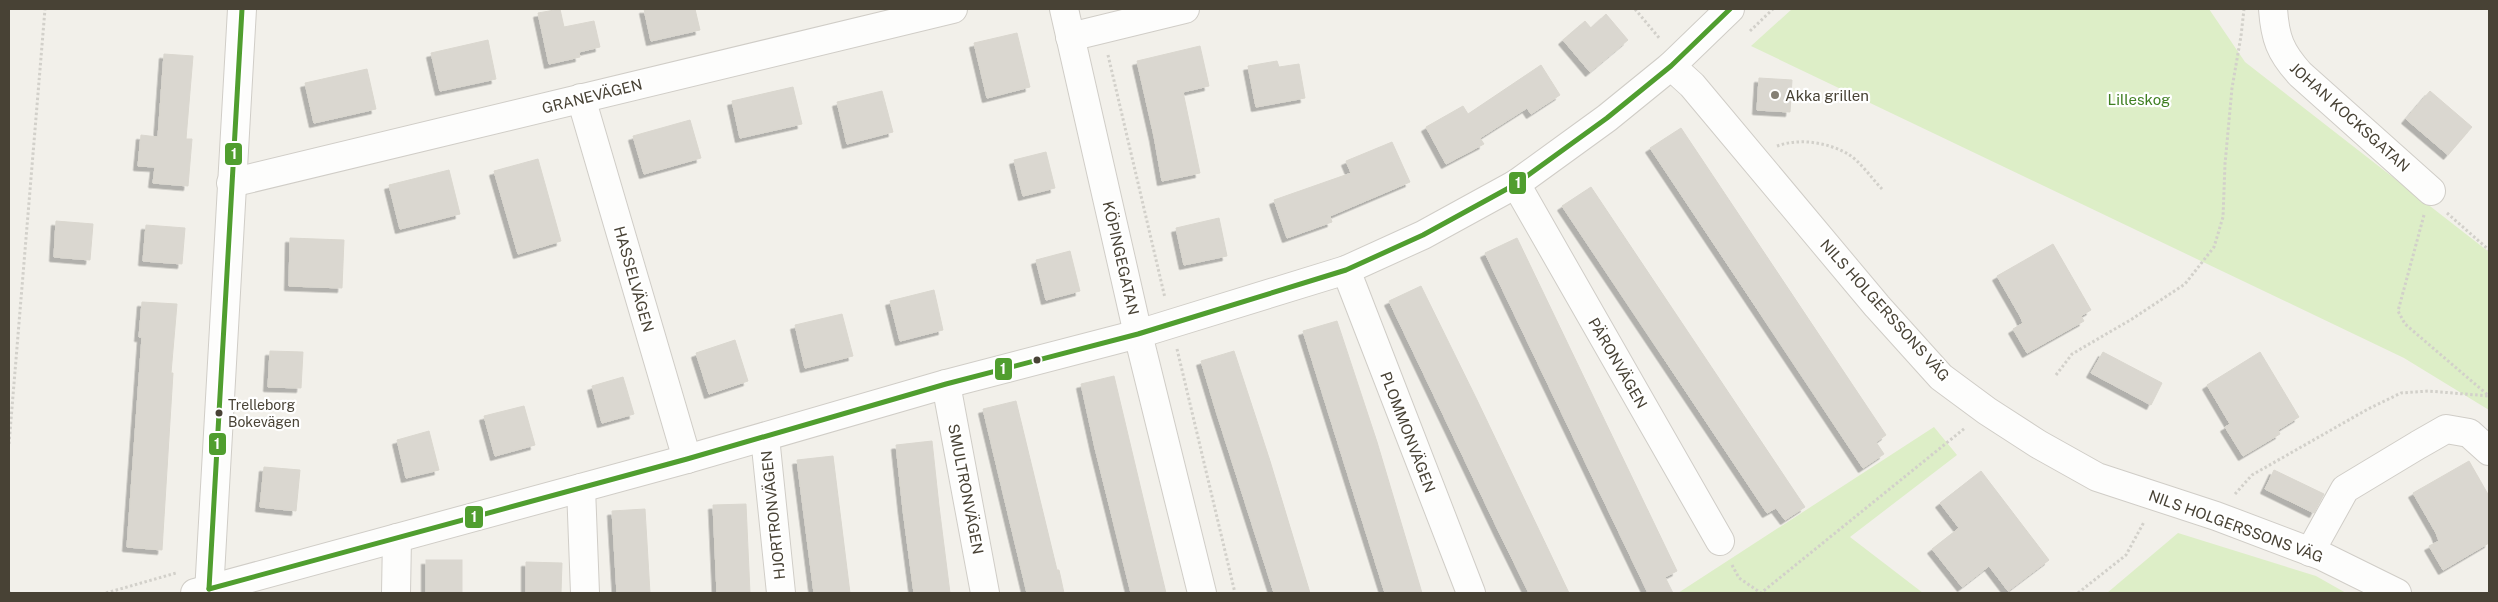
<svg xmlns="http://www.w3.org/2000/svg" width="2498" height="602" viewBox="0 0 2498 602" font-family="'Public Sans',sans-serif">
<defs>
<filter id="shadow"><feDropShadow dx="-4.5" dy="4.5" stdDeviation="0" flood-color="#0004"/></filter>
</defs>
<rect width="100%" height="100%" fill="#f2f0ea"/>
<g fill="#ddeec7">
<path d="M1792 9H2209L2245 62 2489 252V410L2404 358 1751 46Z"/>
<path d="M1934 427 1957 455 1850 537 1923 593H1678Z"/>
<path d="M2178 533 2316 576 2346 593H2107Z"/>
</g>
<g fill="#dad7d0" stroke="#dad7cf" filter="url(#shadow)">
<path d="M560 9 564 27 594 21 600 47 579 52 580 57 549 64 538 13Z"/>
<path d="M644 9H695L700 30 651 41Z"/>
<path d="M1606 14 1628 40 1590 72 1563 40 1585 21 1591 28Z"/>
<path d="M1017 33 1030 87 987 98 974 43Z"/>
<path d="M488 40 496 79 440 91 431 53Z"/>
<path d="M1200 46 1209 86 1183 92 1200 173 1162 181 1154 136 1137 61Z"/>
<path d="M164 54 193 56 186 139H192L188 186 153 183 155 167 138 166 141 135 158 137Z"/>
<path d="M1277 61 1279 67 1299 64 1305 98 1256 107 1248 66Z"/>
<path d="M1541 65 1560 95 1531 114 1527 108 1480 138 1484 144 1446 164 1426 127 1463 106 1468 114Z"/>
<path d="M367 69 376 109 314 123 305 83Z"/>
<path d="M1759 78 1792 80 1790 112 1757 110Z"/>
<path d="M793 87 802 124 740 138 732 101Z"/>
<path d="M882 91 893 132 847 144 837 102Z"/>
<path d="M2430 91 2472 127 2448 155 2406 119Z"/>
<path d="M690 120 701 158 644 174 633 136Z"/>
<path d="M1681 128 1886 435 1876 442 1884 454 1863 468 1650 148Z"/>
<path d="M1392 142 1410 182 1330 216 1332 222 1287 238 1274 200 1351 173 1346 161Z"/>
<path d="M1046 152 1055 188 1023 196 1014 160Z"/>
<path d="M538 159 561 241 518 254 494 171Z"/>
<path d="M449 170 460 214 400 229 389 185Z"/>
<path d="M1591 187 1805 507 1785 520 1776 508 1767 513 1562 206Z"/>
<path d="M1219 218 1227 256 1184 265 1176 228Z"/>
<path d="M56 221 93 224 90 260 54 257Z"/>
<path d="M146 225 185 228 182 264 143 261Z"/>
<path d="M290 238 344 240 342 288 289 286Z"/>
<path d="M1517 238 1677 571 1665 577 1673 593H1648L1485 253Z"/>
<path d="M2053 244 2091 310 2081 316 2084 321 2027 353 2013 329 2023 323 2020 316 1997 276Z"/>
<path d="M1070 251 1080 291 1046 300 1036 260Z"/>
<path d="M1421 286 1477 400 1569 593H1529L1499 532 1389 301Z"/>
<path d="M934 290 943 330 900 341 890 301Z"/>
<path d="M142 302 177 304 171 373H173L162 550 127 547 142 337H139Z"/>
<path d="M842 314 853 356 805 368 795 325Z"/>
<path d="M1337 321 1377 442 1422 593H1385L1322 392 1303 331Z"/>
<path d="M735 340 748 381 709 394 696 353Z"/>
<path d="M270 351 303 352 301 388 268 387Z"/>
<path d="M1234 351 1270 461 1310 593H1274L1216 411 1201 361Z"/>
<path d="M2103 352 2162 383 2151 405 2091 373Z"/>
<path d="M2260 352 2299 417 2278 430 2280 434 2243 456 2225 427 2230 424 2207 385Z"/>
<path d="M1114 376 1144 502 1166 593H1131L1095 448 1081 384Z"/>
<path d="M623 377 634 414 602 423 592 386Z"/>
<path d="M1016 401 1057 570H1059L1064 593H1027L983 409Z"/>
<path d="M524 406 535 445 495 456 484 416Z"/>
<path d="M429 431 439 470 406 478 397 440Z"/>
<path d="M932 441 939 506 950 593H914L903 510 896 445Z"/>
<path d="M833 456 850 593H814L797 460Z"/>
<path d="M2469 461 2489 496V543L2443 570 2429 546 2439 541 2436 533 2413 493Z"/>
<path d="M264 467 300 470 296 511 260 507Z"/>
<path d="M2274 470 2324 494 2314 513 2265 489Z"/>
<path d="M1981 471 2049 560 2008 591 1989 566 1962 587 1932 549 1959 528 1940 503Z"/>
<path d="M746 504 750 593H717L713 505Z"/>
<path d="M645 509 650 593H617L612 511Z"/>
<rect x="426" y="560" width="36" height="33"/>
<path d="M526 562 562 563 561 593H526Z"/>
</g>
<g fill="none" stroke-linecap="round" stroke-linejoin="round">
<defs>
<g id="minor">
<path d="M1064 9 1138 334 1202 593"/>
<path d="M2273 9C2275 38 2280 52 2300 74L2431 191"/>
<path d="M1070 37 1185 9"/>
<path d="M1671 66 1692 85 1877 306 1941 377 1987 411 2038 444 2097 477 2216 516 2322 556 2397 593"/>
<path d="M581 98 687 459"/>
<path d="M231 183 953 9"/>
<path d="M1516 184 1720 541"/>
<path d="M1346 270 1471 593"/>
<path d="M946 384 985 593"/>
<path d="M765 437 781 593"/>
<path d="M581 488 585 593"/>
<path d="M2310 552 2345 489 2418 445 2446 429 2469 433 2489 451"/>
<path d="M195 593 687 459 946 384 1138 334 1346 270 1423 235 1516 184 1607 118 1671 66 1730 9"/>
<path d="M209 593 242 9"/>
<path d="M396 593 397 538"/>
</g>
</defs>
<use href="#minor" stroke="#d0cdc7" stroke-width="30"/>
<g stroke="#d2d0ca" stroke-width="3" stroke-dasharray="2.5 2.5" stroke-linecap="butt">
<path d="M1635 9 1660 39"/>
<path d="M1750 31 1773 9"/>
<path d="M1108 55 1165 298"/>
<path d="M1777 146C1799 138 1827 142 1848 154 1861 162 1872 179 1883 190"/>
<path d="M2447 213 2489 250"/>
<path d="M2424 215 2398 311 2405 324 2489 396"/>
<path d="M1177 349 1235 593"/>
<path d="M2056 375 2072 354 2132 319 2185 284 2214 247 2223 217 2225 164 2232 88 2241 36 2244 9"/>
<path d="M9 444 45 9"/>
<path d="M2235 494 2252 475 2368 409 2401 393 2428 391 2489 396"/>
<path d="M1732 565 1739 578 1761 593 1965 428"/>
<path d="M9 592 10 593"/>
<path d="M106 593 176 573"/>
<path d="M2078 593 2126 555 2144 522"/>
</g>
<use href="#minor" stroke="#fdfdfc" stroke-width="28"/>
<defs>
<g id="bus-1">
<path d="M209 589 687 459 946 384 1138 334 1346 270 1423 235 1516 184 1607 118 1671 66 1730 9"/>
<path d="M209 589 242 9"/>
</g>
</defs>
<use href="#bus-1" stroke="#fff" stroke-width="9"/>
<use href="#bus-1" stroke="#509e2f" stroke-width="5"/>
</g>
<circle fill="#847f74" stroke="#fff" stroke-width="2" cx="1775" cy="95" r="5"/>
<g fill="#484235" stroke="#fff" stroke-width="2">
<circle cx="1037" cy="360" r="4.5"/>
<circle cx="219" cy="413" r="4.5"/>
</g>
<g text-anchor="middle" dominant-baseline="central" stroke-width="4.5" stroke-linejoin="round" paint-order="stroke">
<g font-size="14" fill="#484235" stroke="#fff" text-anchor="start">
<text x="228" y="405">Trelleborg<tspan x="228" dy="17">Bokevägen</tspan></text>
</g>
<g font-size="15" fill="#484235" stroke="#fff" text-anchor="start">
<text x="1785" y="95">Akka grillen</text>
</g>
<g font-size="15" fill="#484235" stroke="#fff">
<text transform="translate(592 96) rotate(-14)">GRANEVÄGEN</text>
<text transform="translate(2350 117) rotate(42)">JOHAN KOCKSGATAN</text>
<text transform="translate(1121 258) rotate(77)">KÖPINGEGATAN</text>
<text transform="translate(634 279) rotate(74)">HASSELVÄGEN</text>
<text transform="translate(1885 310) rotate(48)">NILS HOLGERSSONS VÄG</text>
<text transform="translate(1618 363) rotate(60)">PÄRONVÄGEN</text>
<text transform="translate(1408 432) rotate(69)">PLOMMONVÄGEN</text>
<text transform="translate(966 489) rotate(79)">SMULTRONVÄGEN</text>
<text transform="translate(773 515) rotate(-96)">HJORTRONVÄGEN</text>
<text transform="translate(2236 526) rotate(20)">NILS HOLGERSSONS VÄG</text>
</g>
<g font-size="15" fill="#3f7f22" stroke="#fff">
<text x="2139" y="99">Lilleskog</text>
</g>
</g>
<g stroke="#fff" stroke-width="2">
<rect x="224" y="142" width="19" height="24" rx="5" fill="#509e2f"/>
<rect x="1508" y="171" width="19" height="24" rx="5" fill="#509e2f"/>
<rect x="994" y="357" width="19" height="24" rx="5" fill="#509e2f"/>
<rect x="208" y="432" width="19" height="24" rx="5" fill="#509e2f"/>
<rect x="464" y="505" width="20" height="24" rx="5" fill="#509e2f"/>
</g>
<g font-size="14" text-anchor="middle" font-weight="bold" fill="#fff">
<text x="234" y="159">1</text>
<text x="1518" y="188">1</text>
<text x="1003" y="374">1</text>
<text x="217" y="449">1</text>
<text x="474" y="522">1</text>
</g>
<rect width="2498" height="602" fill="none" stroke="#484235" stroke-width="20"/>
</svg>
